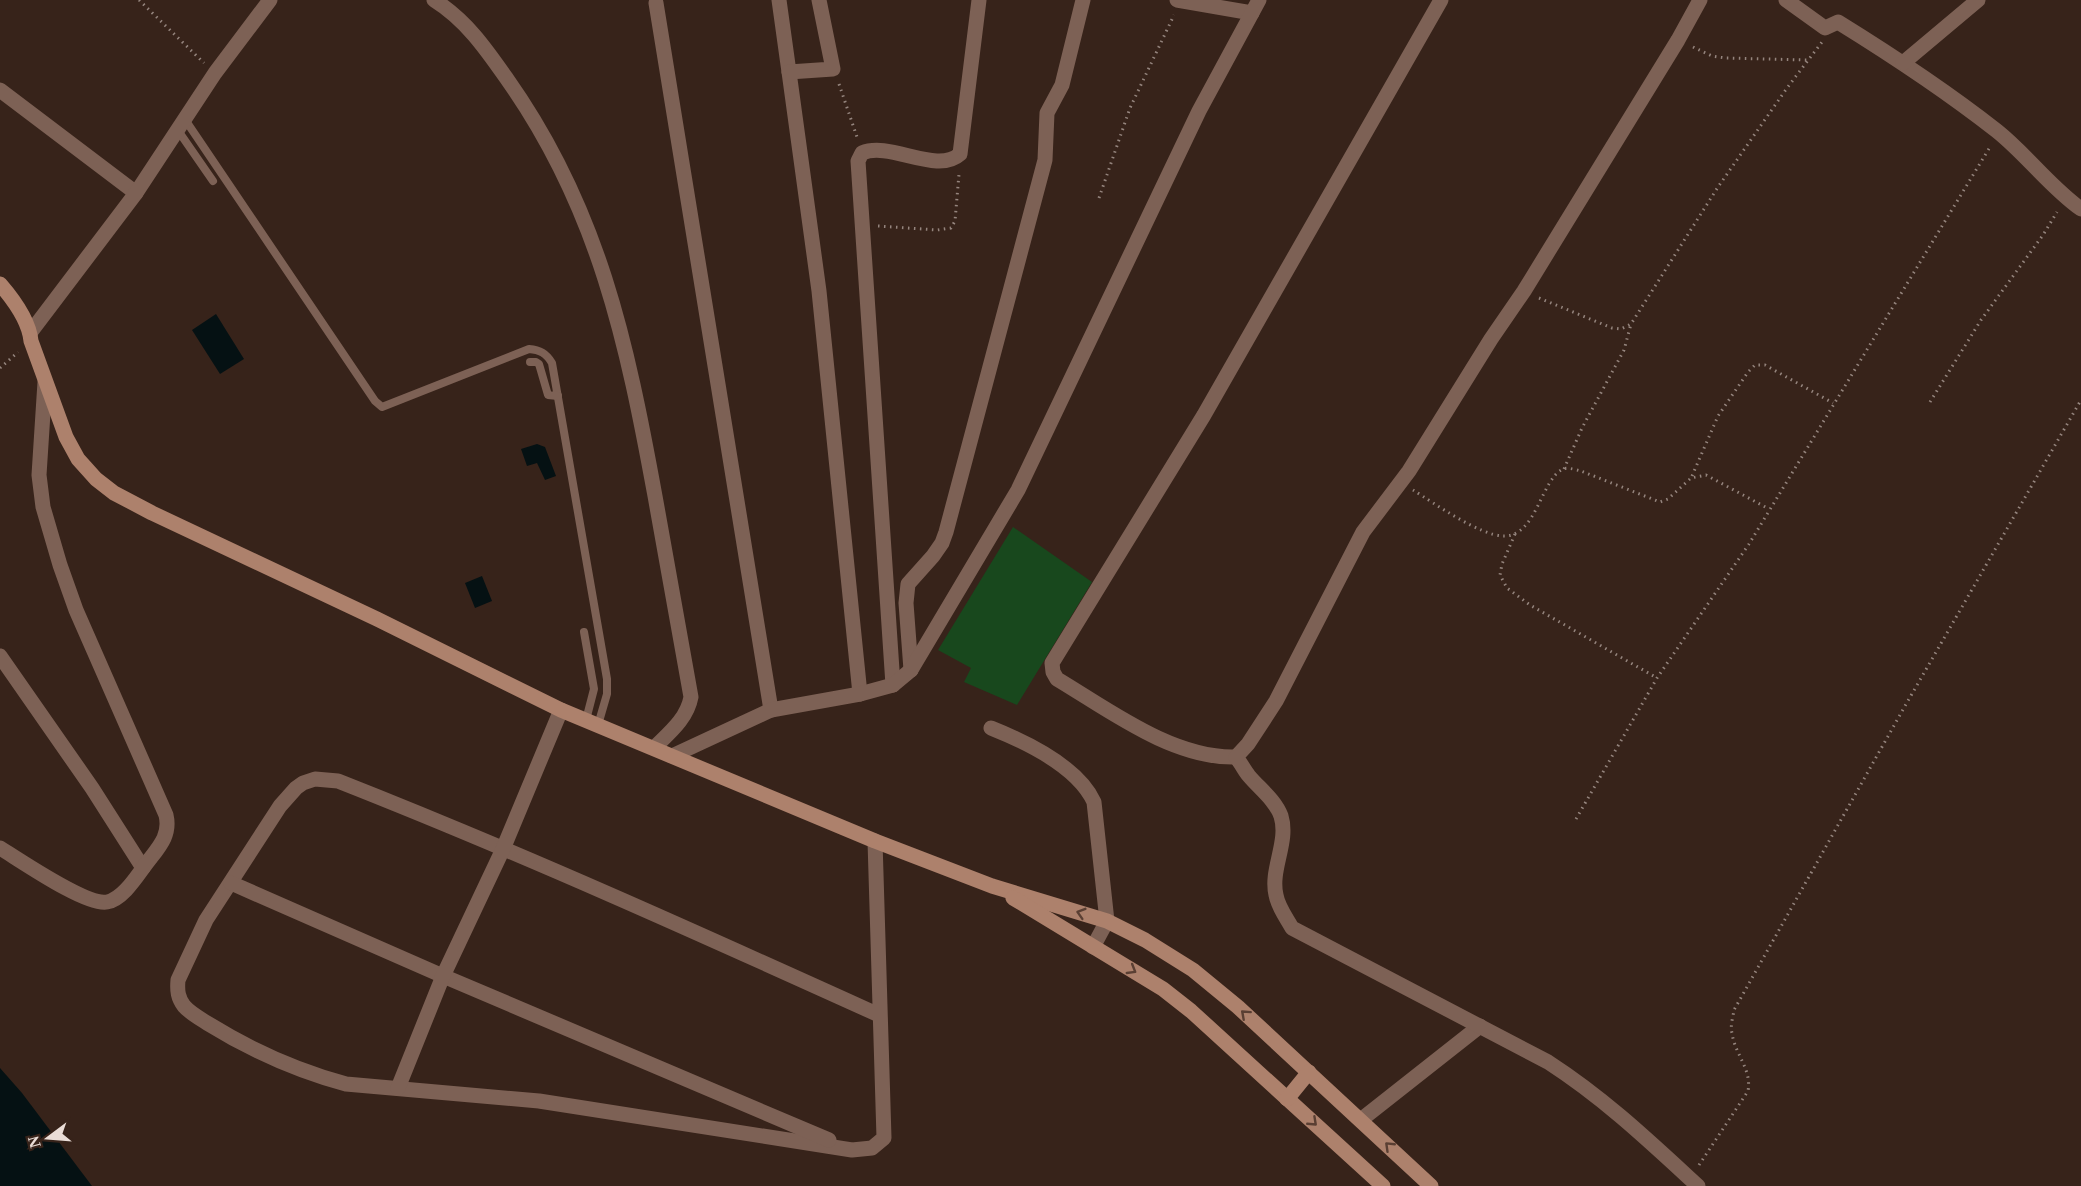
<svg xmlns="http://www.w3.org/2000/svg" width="2081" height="1186" viewBox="0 0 2081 1186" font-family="Georgia,serif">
<rect width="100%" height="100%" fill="#37231a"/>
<path fill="#18481d" d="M1013 527 1092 582 1017 705 964 682 971 668 938 650Z"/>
<g fill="#051113">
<path d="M216 314 244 359 220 374 192 330Z"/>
<path d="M537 444 545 447 556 476 545 480 537 463 527 466 521 449Z"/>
<path d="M482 576 492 601 475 608 465 583Z"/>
<path d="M0 1068 22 1093 92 1186H0Z"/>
</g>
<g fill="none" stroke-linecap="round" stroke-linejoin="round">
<g stroke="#95857e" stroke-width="3" stroke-dasharray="1.5 4.5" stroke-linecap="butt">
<path d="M139 0 204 63"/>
<path d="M1693 47 1712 56 1725 58 1807 60"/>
<path d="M839 84 857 137"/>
<path d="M1099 198 1130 108 1174 15"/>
<path d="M878 226 937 230 951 228 955 221 959 174"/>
<path d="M1539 298 1612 328 1621 329 1631 324 1718 187 1787 88 1822 42"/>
<path d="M0 368 18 352"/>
<path d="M1930 402 1981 320 2043 235 2057 212"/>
<path d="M1564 469 1582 428 1624 350 1631 324"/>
<path d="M1692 476 1718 416 1748 372 1755 365H1765L1833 403"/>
<path d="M1413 490C1434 503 1480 536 1504 536 1537 536 1541 479 1563 469 1569 467 1576 470 1581 471L1660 502 1668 499 1691 478 1706 475 1769 509"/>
<path d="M1515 534 1502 564 1500 575 1507 588 1530 605 1657 678"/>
<path d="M1576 819 1657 678 1749 544 1990 147"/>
<path d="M1699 1165 1748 1091C1752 1069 1735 1055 1732 1033 1730 1026 1733 1017 1734 1010L1905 706 2081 400"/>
</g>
<g stroke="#7d6155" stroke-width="8">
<path d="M184 118 375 401 382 407 529 349C540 350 546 353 552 363L607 679V694L598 725"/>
<path d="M177 129 213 181"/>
<path d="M530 362H536L539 364 548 395 558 396"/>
<path d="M584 632 594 689 586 720"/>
</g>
<g stroke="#7d6155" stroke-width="15">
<path d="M434 0C466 20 486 49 507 79 599 209 627 343 655 496 667 563 679 630 691 697 687 719 669 733 654 748"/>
<path d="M779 0 789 72"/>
<path d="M819 0 833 69 789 72 819 291 860 694"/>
<path d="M1177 0 1252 13"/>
<path d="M1786 0 1825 28 1838 22C1893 56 1946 91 1997 131 2027 155 2050 187 2081 209"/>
<path d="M656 3 771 710"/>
<path d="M1903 63 1978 0"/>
<path d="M0 90 136 193"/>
<path d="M30 333 136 193 215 73 270 0"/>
<path d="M0 656 92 788 143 868"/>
<path d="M911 670 906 603 908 584 933 556 942 543 946 532 1045 160 1047 113 1062 85 1083 0"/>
<path d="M893 685 858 161 862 153C890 141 937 175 960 154L979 0"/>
<path d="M991 728C1026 742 1078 767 1094 802L1107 921 1093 947"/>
<path d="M672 756 771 710 860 694 893 685 911 670 1018 490 1199 111 1259 0"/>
<path d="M1236 757C1173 759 1109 710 1057 679L1053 672 1052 663 1204 415 1441 0"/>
<path d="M875 841 884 1138 872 1148 852 1150 539 1101 346 1084C298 1071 249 1049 207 1023 199 1018 190 1013 184 1006 178 998 177 991 178 980L206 920 280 806 296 788 303 783 315 779 338 781C521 853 700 934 879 1015"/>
<path d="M0 848C20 860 86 906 107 902 123 899 137 876 146 864 158 848 171 836 166 815L76 610 60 565 43 507 39 475 45 382"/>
<path d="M231 883 443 976 829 1140"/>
<path d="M398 1088 443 976 503 849 561 710"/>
<path d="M1362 1119 1480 1026"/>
<path d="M1698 1186C1648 1140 1605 1099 1548 1062L1292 928C1286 917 1278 907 1276 895 1270 869 1289 842 1281 816 1275 800 1260 789 1249 776 1244 770 1241 763 1236 757L1248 744 1276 701 1363 532 1409 471 1491 339 1524 291 1678 40 1700 0"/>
</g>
<g stroke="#ad816c" stroke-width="15">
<path d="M0 284C13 299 29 320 31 341L66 437 78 459 96 479 114 493 152 513 377 619 561 710 875 841 992 886 1107 921 1145 940 1193 970 1238 1007 1431 1186"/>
<path d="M1013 898 1163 989 1191 1011 1383 1186"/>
<path d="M1287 1099 1309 1072"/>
</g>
</g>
<defs><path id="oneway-chevron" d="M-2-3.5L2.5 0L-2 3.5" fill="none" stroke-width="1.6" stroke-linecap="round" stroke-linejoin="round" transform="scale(1.5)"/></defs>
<g stroke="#5a3f33">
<use href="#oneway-chevron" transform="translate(1081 913) rotate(-163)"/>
<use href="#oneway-chevron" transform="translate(1132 970) rotate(31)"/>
<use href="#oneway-chevron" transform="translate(1245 1014) rotate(-138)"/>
<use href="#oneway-chevron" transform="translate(1313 1122) rotate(43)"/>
<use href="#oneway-chevron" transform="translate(1389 1146) rotate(-136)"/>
</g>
<g transform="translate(48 1138) rotate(254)" stroke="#37231a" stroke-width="4.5" paint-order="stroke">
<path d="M0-4.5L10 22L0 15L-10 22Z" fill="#eaddd7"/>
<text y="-9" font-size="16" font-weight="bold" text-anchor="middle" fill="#eaddd7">N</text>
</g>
</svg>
